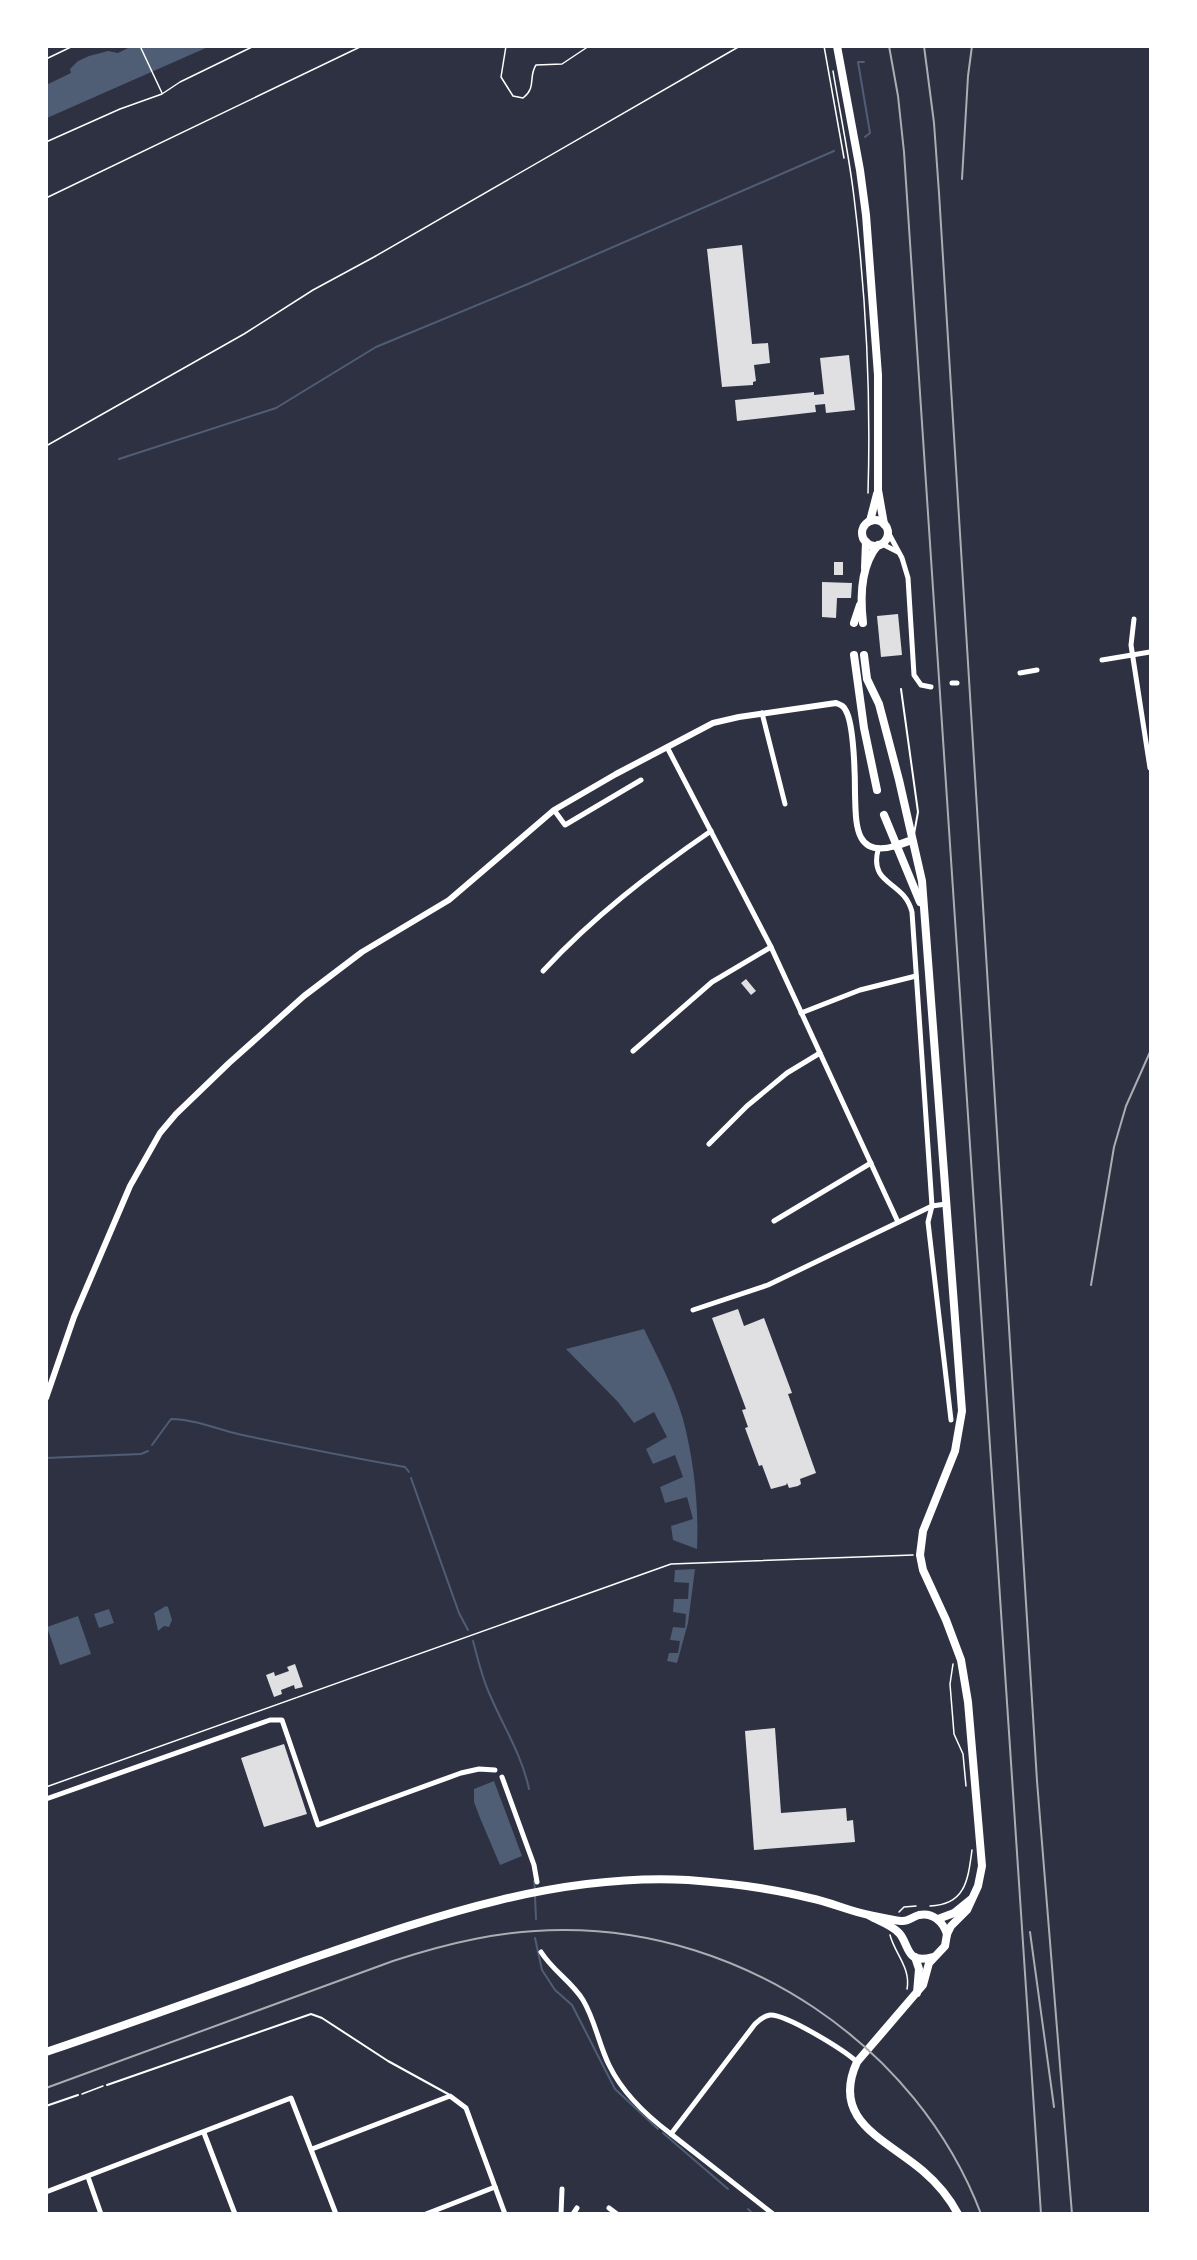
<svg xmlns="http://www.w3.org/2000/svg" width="1197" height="2260" viewBox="0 0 1197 2260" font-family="Manrope,sans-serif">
<rect width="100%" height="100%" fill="#2d3142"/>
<g fill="#4f5d75">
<path d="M132 46 208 47 47 118 46 85 71 73 70 69 78 61 89 56 108 51 118 53Z"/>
<path d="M644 1329C658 1358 674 1388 683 1419 694 1460 699 1507 697 1549L673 1540 671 1526 693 1519 687 1497 665 1503 660 1487 683 1477 675 1455 653 1464 646 1449 667 1437 654 1412 634 1423 618 1402 566 1349Z"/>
<path d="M695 1569 688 1623 677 1663 667 1661 669 1653H678L680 1641 670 1640 673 1627 685 1628 686 1614 673 1612 674 1599H688L689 1583 674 1582 675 1570Z"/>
<path d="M166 1606 168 1607 172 1620 169 1627 164 1626 158 1631 154 1613Z"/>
<path d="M109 1609 114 1623 99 1628 94 1614Z"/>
<path d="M78 1616 91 1654 60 1665 47 1627Z"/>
<path d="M494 1781 522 1856 500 1865 480 1818 474 1802V1789Z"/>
</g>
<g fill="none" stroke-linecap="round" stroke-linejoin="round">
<g stroke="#4f5d75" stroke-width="2">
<path d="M864 62H858L870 133 865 137"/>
<path d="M119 459 276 408 376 347 528 284 834 151"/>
<path d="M152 1445 171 1419C193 1419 217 1429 238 1434 294 1446 349 1457 405 1467L409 1472"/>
<path d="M46 1458 141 1454 148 1451"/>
<path d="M411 1478 459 1613 468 1630"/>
<path d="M473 1641C478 1659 482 1678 490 1695 503 1726 522 1755 529 1789"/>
<path d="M534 1881 535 1890"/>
<path d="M535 1896 536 1919"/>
<path d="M535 1938 542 1970 555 1990 572 2005 615 2089 658 2129"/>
<path d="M663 2133 728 2189"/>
<path d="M748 2209 753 2214"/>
</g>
</g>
<g fill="#e0e0e3">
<path d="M742 245 752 344 768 343 770 363 754 365 756 381 753 382V385L722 387 707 249Z"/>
<path d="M849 355 855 410 826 413 825 404 815 405 816 412 737 421 735 400 814 392V395L824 394 820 358Z"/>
<rect x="834" y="562" width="9" height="13"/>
<path d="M822 582 852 583 851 598H837L836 618 822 617Z"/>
<path d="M898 614 902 655 881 657 877 616Z"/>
<path d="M746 979 756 991 751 995 741 983Z"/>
<path d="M738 1309 744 1326 764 1318 792 1393 788 1394 816 1473 800 1479 801 1484 798 1486 789 1488 787 1483 786 1485 771 1489 762 1465 759 1466 745 1428 748 1427 742 1410 746 1409 712 1318Z"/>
<path d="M295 1664 303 1687 295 1689 294 1685 281 1690 282 1694 274 1697 266 1675 274 1672 275 1676 289 1671 287 1667Z"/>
<path d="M775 1728 781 1813 846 1808 847 1821 853 1820 855 1842 754 1850 745 1731Z"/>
<path d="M284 1744 307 1814 264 1827 241 1758Z"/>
</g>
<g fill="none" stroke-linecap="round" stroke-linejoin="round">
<g stroke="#fff" stroke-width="1.5">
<path d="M140 46 162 93"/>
<path d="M506 46 501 77 513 96 523 98C537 87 528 77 536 65L562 64 589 46"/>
<path d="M824 46 844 158"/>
<path d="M46 59 73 46"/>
<path d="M833 71C840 113 849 155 854 197 866 295 871 394 868 493"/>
<path d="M46 142 120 109 162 94 180 82 254 46"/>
<path d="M46 198 362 46"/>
<path d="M46 446 244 334 313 290 374 257 740 46"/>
<path d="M953 1664 950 1684 954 1734 963 1754 966 1786"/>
<path d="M46 1787 671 1564 913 1555"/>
<path d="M930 1906C966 1905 968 1879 972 1850"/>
<path d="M899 1912 904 1907 916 1906"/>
<path d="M890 1935C895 1954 911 1968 907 1989"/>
<path d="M82 2094 103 2086"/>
</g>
<g stroke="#fff" stroke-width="2">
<path d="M901 689 918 812 914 834"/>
<path d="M107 2085 311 2014 322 2018 388 2061 448 2094"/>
<path d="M46 2106 78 2095"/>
</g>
<g stroke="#fff" stroke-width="5">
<path d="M888 532 902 558 908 578 914 675 921 685 931 687"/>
<path d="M882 544 898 552"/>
<path d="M1134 619 1131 645 1150 768"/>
<path d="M1102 660 1150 652"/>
<path d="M1020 673 1037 670"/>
<path d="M952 683H957"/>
<path d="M762 713 785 804"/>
<path d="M667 747 771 947 898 1222"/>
<path d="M554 810 565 825 641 780"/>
<path d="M878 850C869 886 904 880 912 912L932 1206 928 1222 951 1420"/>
<path d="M543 971C593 917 650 873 711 831"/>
<path d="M801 1013 860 990 916 976"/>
<path d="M633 1051 712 982 771 947"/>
<path d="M709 1144 747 1106 787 1073 820 1053"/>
<path d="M774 1221 871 1163"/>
<path d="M693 1310 768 1285 932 1206 946 1204"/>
<path d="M502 1777 534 1865 537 1882"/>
<path d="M46 1799 270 1720H282L318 1825 461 1773 479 1769 495 1770"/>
<path d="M541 1952C553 1971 572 1982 583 2000 595 2020 599 2045 609 2065 622 2092 647 2116 671 2134L755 2024C759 2020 764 2016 770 2015 786 2014 844 2050 857 2062"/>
<path d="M204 2133 235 2214"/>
<path d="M671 2134 773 2214"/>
<path d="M312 2149 450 2096 466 2108 505 2214"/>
<path d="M88 2177 101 2214"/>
<path d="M46 2192 291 2098 336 2214"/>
<path d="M609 2208 617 2214"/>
<path d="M426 2214 495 2187"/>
<path d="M561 2214 562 2189"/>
<path d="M573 2214 577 2208"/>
</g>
<path stroke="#fff" stroke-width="6" d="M46 1398 74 1317 130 1186 160 1133 176 1114 229 1063 304 996 362 952 449 900 554 810 616 774 713 723 739 717 836 703C841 705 844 706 846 711 854 725 855 776 855 794 856 823 854 858 895 846"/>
<g stroke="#fff" stroke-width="8">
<path d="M837 46 860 170 866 215 878 375V490L884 524"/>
<circle cx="875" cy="533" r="13"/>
<path d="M870 521 877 494"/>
<path d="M865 568 866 542"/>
<path d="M854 623 860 605"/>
<path d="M863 623C860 597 860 566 878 545"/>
<path d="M854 655 864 728 877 790"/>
<path d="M864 655 867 679 879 704 899 780 922 881 962 1411 955 1451 923 1531 920 1555 923 1570 946 1620 961 1660 968 1702 982 1866 978 1886 967 1910 951 1926 947 1934 945 1946 929 1963 923 1985 857 2062C830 2121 886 2139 923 2171 937 2183 949 2197 958 2214"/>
<path d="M884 815 920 902"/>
<path d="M895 846 912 840"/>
<path d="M870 1916C879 1921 892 1925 899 1933 910 1945 905 1965 933 1957"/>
<path d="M938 1919 954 1913 970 1900"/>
<path d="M915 1957 919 1969 917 1993"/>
<path d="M46 2052C135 2022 222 1990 310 1959 432 1917 556 1873 688 1880 729 1883 770 1888 810 1898 830 1902 849 1911 869 1915 879 1917 891 1920 901 1921 908 1922 912 1917 919 1915 933 1912 943 1922 947 1934"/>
</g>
<g stroke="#abadb3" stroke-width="2">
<path d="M889 46 898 96 904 152 1041 2214"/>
<path d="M924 46 934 123 939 193 1037 1781 1072 2214"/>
<path d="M1150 46V48"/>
<path d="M962 179 968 76 972 46"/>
<path d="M1091 1285 1114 1147 1126 1106 1150 1052"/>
<path d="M1030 1932 1054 2107"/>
<path d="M46 2088 393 1961C448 1943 503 1930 562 1930 742 1929 917 2045 981 2214"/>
</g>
</g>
<rect width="1197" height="2260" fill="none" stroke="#ffffff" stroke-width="96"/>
</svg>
